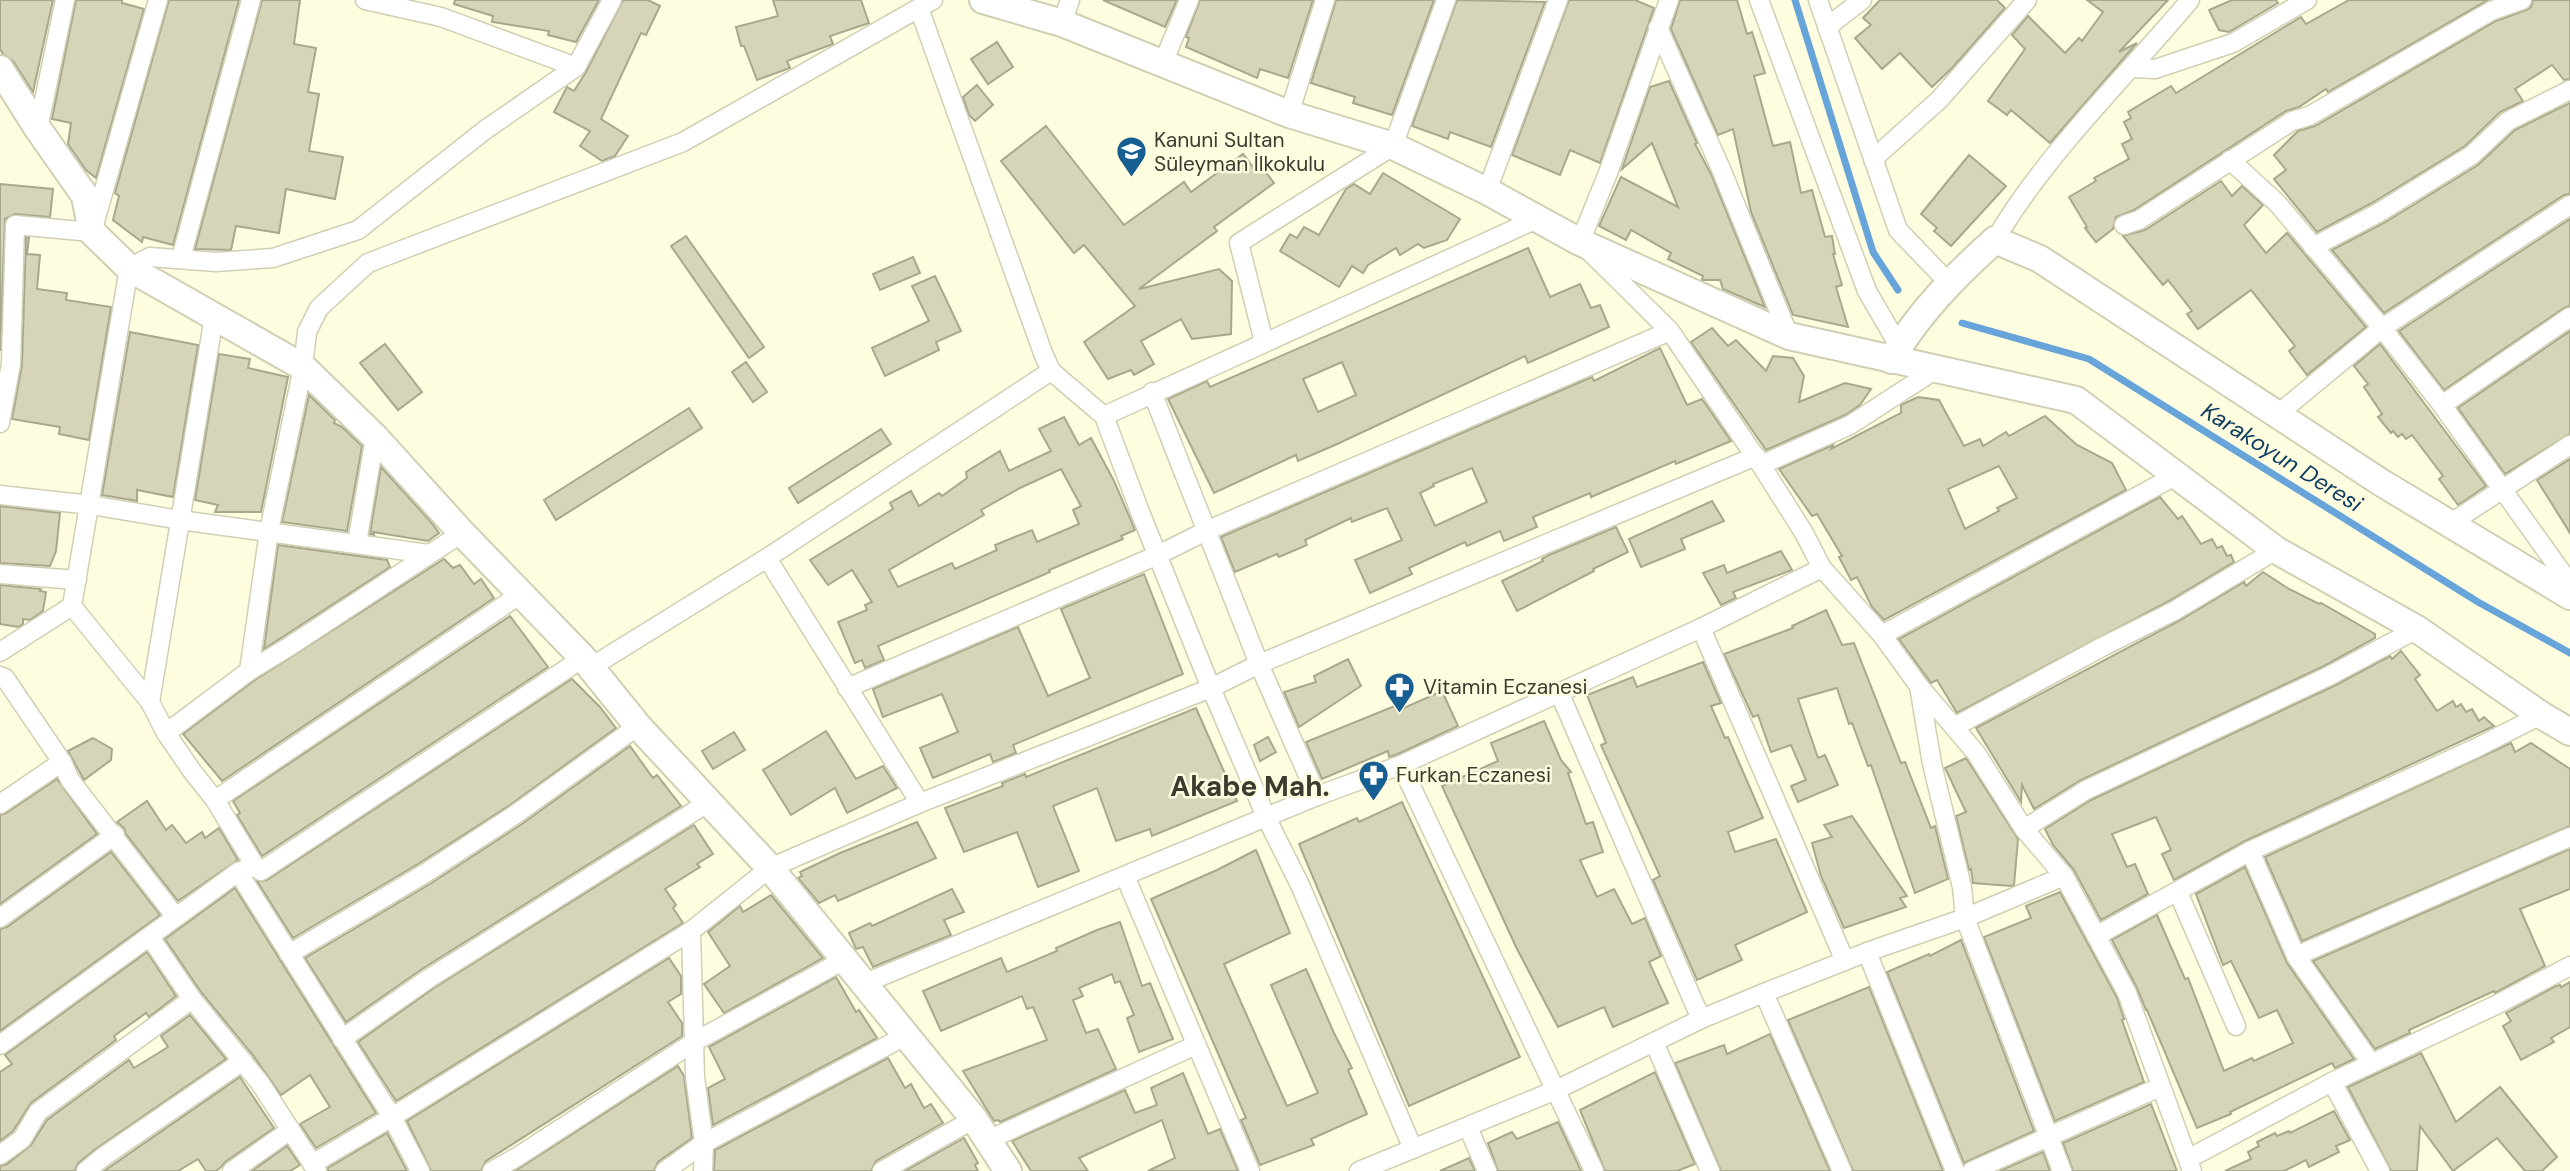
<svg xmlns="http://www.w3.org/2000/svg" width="2570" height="1171" viewBox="0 0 2570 1171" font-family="'DM Sans',sans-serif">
<rect width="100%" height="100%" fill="#fefde0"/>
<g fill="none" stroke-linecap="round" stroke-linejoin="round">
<g stroke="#66a4d9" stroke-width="7">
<path d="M1795 0 1873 252 1898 290"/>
<path d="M1962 323 2089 359 2478 602 2570 653"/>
</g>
</g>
<g fill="#d6d5b9" stroke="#a8a88d" stroke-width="2" fill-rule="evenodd">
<path d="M0 0H53L33 92 13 61 3 54 0 49Z"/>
<path d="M76 0H122V3L144 9 96 178 86 170 68 144 71 123 52 119Z"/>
<path d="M169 0H239L173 245 143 237 142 242 113 220 119 196 115 193Z"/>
<path d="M262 0H300L294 44 316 48 308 92 319 94 309 151 343 157 335 199 286 189 279 233 236 226 231 250 195 249Z"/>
<path d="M455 0H599L576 42 548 35 549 31 492 22 493 16 454 4Z"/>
<path d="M623 0H648L660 6 646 35 641 33 601 119 628 136 615 156 602 161 580 146 590 131 554 112 567 87 574 91 586 72Z"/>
<path d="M773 0H861L869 23 830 36 833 44 787 61 790 68 757 80 744 46H741L736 27 778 16Z"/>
<path d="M1103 0H1177L1165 27Z"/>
<path d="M1200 0H1313L1288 78 1260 69 1257 78 1186 47 1189 38 1186 37Z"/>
<path d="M1336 0H1434L1392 115 1353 103 1355 97 1311 83Z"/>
<path d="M1457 0 1545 2 1491 147 1450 132 1448 139 1412 126Z"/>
<path d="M1569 0H1635L1654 8 1600 163 1570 150 1560 175 1512 155Z"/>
<path d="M1680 0H1737L1747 34 1752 32 1765 73 1754 76 1773 146 1790 142 1801 193 1812 190 1825 237 1832 236 1835 254H1833L1842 285 1836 287 1848 327 1793 315 1751 212 1733 129 1718 135 1671 29Z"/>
<path d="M1880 0H1997L2005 8 1952 68 1932 87 1900 53 1882 69 1855 38 1871 25 1863 18Z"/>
<path d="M2087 0H2168L2119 52 2137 43 2050 143 2011 110 2007 115 1988 101 2025 49 2012 35 2028 16 2065 53 2079 38 2082 41 2103 12Z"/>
<path d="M2232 0H2276L2278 3 2229 32 2219 30 2209 10Z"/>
<path d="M2349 0H2488L2328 92 2326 89 2299 107 2286 111 2134 210 2116 217 2113 229 2096 242 2085 228 2087 227 2069 197 2096 181 2094 178 2129 159 2122 144 2132 139 2124 122 2131 118 2128 112 2171 86 2176 93 2301 17 2306 24Z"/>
<path d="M2533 0H2570V79L2564 80 2552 65 2515 89 2523 101 2500 112 2465 146 2372 203 2317 232 2274 179 2286 170 2274 155 2298 131 2315 126 2496 21 2526 10 2531 7Z"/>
<path d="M997 42 1013 67 988 84 971 59Z"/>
<path d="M1669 81 1697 143 1695 144 1712 176 1765 307 1723 289 1720 280H1702L1703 276 1668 259 1671 253 1631 230 1626 240 1599 226 1621 177 1678 207 1652 143 1622 169 1650 87Z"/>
<path d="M977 85 993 105 975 121 969 115 963 97Z"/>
<path d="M2570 103V194L2564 195 2384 313 2332 250 2384 223 2478 165 2515 130Z"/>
<path d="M1046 126 1124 225 1184 182 1191 192 1243 154 1256 171 1262 167 1274 183 1214 227 1217 231 1139 289 1219 269 1232 281 1231 334 1192 339 1181 319 1141 341 1154 364 1134 375 1131 370 1108 379 1084 342 1135 306 1084 245 1074 253 1001 161Z"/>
<path d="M1969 155 2006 186 1951 246 1934 231 1937 228 1921 214Z"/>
<path d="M1383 173 1460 219 1447 240 1424 248 1418 244 1400 255 1396 248 1368 265 1363 273 1352 266 1339 287 1280 251 1290 234 1297 238 1304 227 1319 235 1346 189 1354 184 1370 194Z"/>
<path d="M2221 181 2232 196 2242 186 2263 205 2244 225 2266 253 2287 233 2366 327 2307 375 2289 351 2295 346 2251 290 2198 329 2187 314 2192 311 2168 280 2163 285 2123 236 2145 230Z"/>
<path d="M0 184 53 189 50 217 15 214 5 219 0 351Z"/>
<path d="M2570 219V306L2564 308 2444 390 2399 331Z"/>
<path d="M686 236 764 347 749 358 671 246Z"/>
<path d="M26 237 29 238 27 254 40 255 37 289 67 293 66 300 111 307 89 440 59 434 60 427 12 419 22 365Z"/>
<path d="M1528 248 1550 297 1580 284 1591 308 1600 305 1609 327 1528 363 1525 356 1335 445 1298 461 1296 455 1214 493 1168 399 1207 381 1210 387ZM1342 362 1356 395 1318 412 1303 379Z"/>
<path d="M913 257 920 273 880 290 873 274Z"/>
<path d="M935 276 961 331 936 342 939 350 885 376 872 348 929 321 912 286Z"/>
<path d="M1712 328 1728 346 1736 340 1766 371 1773 356 1793 358 1804 376 1799 402 1845 383 1871 389 1860 405 1845 415 1766 450 1691 342Z"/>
<path d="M2570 331V434L2505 474 2458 408Z"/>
<path d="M130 332 198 345 173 497 137 490V501L102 495Z"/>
<path d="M385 344 422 392 398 410 360 363Z"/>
<path d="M2380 344 2486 486 2458 505 2439 479 2443 476 2412 435 2406 439 2402 434 2398 437 2393 431 2391 433 2378 417 2382 414 2364 387 2368 384 2354 366Z"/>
<path d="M1660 348 1687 405 1702 399 1731 441 1676 464 1675 461 1591 497 1590 493 1533 517 1537 527 1504 541 1500 531 1467 546 1465 542 1409 568 1412 574 1370 593 1355 560 1402 540 1387 508 1352 522 1351 518 1305 540 1307 545 1279 557 1277 554 1235 572 1221 537 1592 377 1594 381ZM1472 468 1487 502 1435 526 1420 493 1434 486 1433 484Z"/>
<path d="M219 354 250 359 248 368 288 377 261 512H215L218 505 195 500Z"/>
<path d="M746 362 767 392 753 402 732 372Z"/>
<path d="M309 395 335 420 334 423 342 427 362 446 347 531 282 522Z"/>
<path d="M1918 397 1939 400 1964 446 1980 439 1983 446 2006 432 2009 436 2045 416 2077 445 2112 463 2126 490 1884 620 1872 607 1857 577 1851 580 1839 557 1842 556 1817 514 1812 516 1779 469 1833 445 1831 449 1901 413V405ZM1999 466 2017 498 1997 508 1999 511 1965 529 1948 489Z"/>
<path d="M689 408 702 428 556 520 544 500Z"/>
<path d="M1064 417 1079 445 1091 438 1114 481 1135 530 1121 536 1123 539 1049 570 1050 572 878 646 884 660 865 668 862 660 855 663 838 622 867 610 865 605 872 602 852 570 828 585 810 560 893 509 890 503 911 491 919 506 939 493 942 496 967 478 966 472 1000 451 1009 471 1051 451 1039 429ZM1061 469 1081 506 1073 510 1079 524 1037 542 1032 530 995 545 997 550 955 569 952 563 898 587 889 570 984 515 981 510 1020 488Z"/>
<path d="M881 429 891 444 798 503 789 488Z"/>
<path d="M2570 459V533L2537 480Z"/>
<path d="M381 467 430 521 439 533 428 541 373 532 374 535 370 534Z"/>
<path d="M2160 497 2178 519 2182 516 2201 544 2212 539 2217 548 2222 546 2227 556 2231 555 2234 562 2169 601 1957 713 1937 680 1931 683 1899 639Z"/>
<path d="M1712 501 1724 521 1681 539 1685 549 1641 567 1629 539Z"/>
<path d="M0 506 60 513 56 551 50 566 0 563Z"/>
<path d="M1616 527 1628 552 1593 569 1594 571 1517 611 1502 581 1543 561 1542 559 1549 555Z"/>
<path d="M278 545 387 560 390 567 264 649Z"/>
<path d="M1781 551 1792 570 1733 592 1736 598 1721 605 1703 573 1724 565 1727 573Z"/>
<path d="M444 559 453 568 460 565 474 584 481 579 494 598 222 781 183 734 255 680Z"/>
<path d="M2263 572 2289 589 2319 604 2321 603 2375 634V638L2324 666 2081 780 2034 809 2022 785 2021 802 1976 728 2179 621 2244 582 2246 586Z"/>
<path d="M1144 574 1183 674 1013 745 1016 753 993 762 990 754 933 778 920 748 958 732 942 694 883 717 873 689 1018 627 1048 696 1090 678 1061 609Z"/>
<path d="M0 585 41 589 40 591 46 592 43 611 30 620 23 619V624L18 627 0 624Z"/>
<path d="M1826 610 1842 645 1854 643 1901 763 1905 762 1931 828 1935 826 1948 879 1915 893 1871 765 1868 766 1852 723 1849 724 1837 688 1798 699 1818 758 1825 755 1838 785 1798 802 1791 786 1806 780 1791 745 1771 752 1758 715 1753 717 1724 654 1793 628 1792 626Z"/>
<path d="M510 616 548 667 262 856 237 815 240 813 233 801Z"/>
<path d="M2401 651 2420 675 2415 679 2437 711 2453 701 2456 707 2461 704 2466 712 2472 709 2479 721 2484 717 2494 726 2245 841 2174 880 2162 854 2171 850 2156 817 2112 834 2127 867 2135 864 2148 894 2101 920 2074 870 2053 845 2045 829 2091 800 2334 686 2390 656 2392 659Z"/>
<path d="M1348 659 1361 686 1299 727 1284 692 1316 682 1314 676Z"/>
<path d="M1703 662 1721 703 1711 706 1725 738 1728 737 1763 818 1728 832 1735 852 1776 839 1807 912 1735 945 1742 960 1697 980 1653 880 1660 876 1601 745 1606 743 1587 695 1633 677 1637 687Z"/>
<path d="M572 679 600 707 616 728 510 805 418 864 293 938 257 881 267 880Z"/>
<path d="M1442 691 1458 726 1398 754 1389 757 1388 751 1322 779 1306 742 1402 703 1404 708Z"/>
<path d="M1196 708 1237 801 1152 836 1150 829 1116 841 1097 788 1053 806 1079 871 1038 887 1017 832 964 852 945 808 1003 786 1002 783 1025 774 1026 777Z"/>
<path d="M1544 721 1561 760 1571 772 1568 773 1586 824 1593 822 1603 852 1580 860 1597 897 1614 889 1632 924 1645 918 1661 956 1649 962 1668 1003 1613 1027 1604 1007 1558 1027 1516 947 1442 786 1498 761 1491 743Z"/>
<path d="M826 731 856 779 883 766 897 788 847 813 835 788 791 815 763 770Z"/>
<path d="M734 732 745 750 713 769 702 751Z"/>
<path d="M1268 737 1276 752 1260 761 1254 745Z"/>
<path d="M93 738 112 749 111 760 84 780 68 751Z"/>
<path d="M2511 743 2515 752 2531 743 2570 769V826L2302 941 2265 857Z"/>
<path d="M630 746 653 778 657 775 681 806 422 969 346 1022 305 958 430 884 522 824Z"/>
<path d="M1966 758 2018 839 2014 885 2011 886 1973 883 1971 869 1969 870 1956 816 1966 812 1945 768Z"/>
<path d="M57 779 97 834 0 904V815L6 813Z"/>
<path d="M147 801 166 830 172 825 186 843 202 832 205 838 219 828 238 860 178 901 126 834 124 828 117 822Z"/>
<path d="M1402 802 1520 1057 1409 1106 1299 844 1357 818 1359 822Z"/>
<path d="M1852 816 1907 896 1900 898 1906 907 1844 928 1821 876 1812 843 1832 837 1824 825Z"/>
<path d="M917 822 936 858 838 901 835 895 819 903 798 878 802 876 800 872 840 853Z"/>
<path d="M694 825 713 854 697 864 700 867 665 889 676 905 673 908 683 923 396 1101 358 1042 434 988Z"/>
<path d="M2570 849V889L2520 909 2545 966 2495 993 2494 991 2409 1030 2410 1033 2375 1049 2313 961Z"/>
<path d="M1256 850 1290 933 1224 964 1287 1106 1318 1093 1271 985 1306 969 1334 1033 1352 1068 1348 1070 1367 1114 1311 1139 1314 1145 1260 1165 1241 1120 1246 1118 1151 899 1217 870Z"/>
<path d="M111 852 160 915 0 1031V929L7 927Z"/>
<path d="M2245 867 2287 963 2354 1059 2335 1068 2332 1063 2230 1112 2231 1114 2197 1128 2147 1010H2146L2137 988 2112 940 2157 915 2185 979 2188 978 2224 1071 2252 1058 2254 1061 2293 1043 2277 1010 2259 1018 2231 961 2223 965 2196 894Z"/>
<path d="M235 888 376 1113 316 1148 300 1124 330 1107 310 1075 281 1095 252 1054 201 992 165 939Z"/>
<path d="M952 889 964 912 944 920 951 935 873 967 863 947 856 949 849 933 870 923 872 926Z"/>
<path d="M2060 892 2117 998 2124 1019 2122 1020 2144 1082 2055 1121 1984 937 2031 918 2026 906Z"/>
<path d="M771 895 823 958 724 1013 704 984 730 966 708 932 740 906 743 912Z"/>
<path d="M1120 922 1142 986 1150 983 1173 1039 1139 1052 1127 1018 1134 1015 1120 981 1115 983 1112 974 1079 988 1083 996 1073 1000 1086 1033 1098 1029 1116 1069 1000 1122 998 1120 994 1121 963 1071 1047 1040 1033 1007 1027 1009 1022 996 941 1031 923 991 1001 958 1007 972 1057 951 1056 948 1097 930Z"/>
<path d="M1961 940 2034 1131 1964 1163 1887 972 1929 954 1930 956Z"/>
<path d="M147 952 176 996 149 1017 146 1013 114 1036 116 1040 31 1103 13 1131 0 1141V1072L12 1064 5 1055Z"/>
<path d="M669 958 681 976V994L668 1002 682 1023V1036L486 1161 481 1171H431L407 1121Z"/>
<path d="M836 977 856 1012 859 1010 877 1038 713 1125 708 1088 725 1079 709 1047Z"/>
<path d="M2570 982V1027L2551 1038 2554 1042 2521 1060 2503 1026 2511 1021 2506 1013 2554 987 2560 985 2561 987Z"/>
<path d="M1869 987 1943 1171H1853L1788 1020Z"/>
<path d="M190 1015 226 1059 97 1148 78 1163 75 1171H0V1166L7 1164 31 1145 47 1120 129 1060 134 1068 168 1047 161 1036Z"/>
<path d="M1770 1034 1830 1171H1721L1675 1063 1724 1045 1727 1054Z"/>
<path d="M2421 1053 2456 1122 2500 1087 2557 1157 2542 1171H2525L2497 1138 2453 1171 2420 1126 2417 1171H2391L2348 1087Z"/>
<path d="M888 1058 905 1088 911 1084 924 1108 931 1104 943 1123 876 1161 871 1171H714L715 1150Z"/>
<path d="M678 1066 684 1076 692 1138 658 1162 654 1171H515Z"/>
<path d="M1655 1072 1695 1164 1677 1171H1605L1580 1110Z"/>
<path d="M1183 1073 1208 1134 1220 1129 1238 1171H1148L1175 1158 1162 1120 1079 1158 1088 1171H1031L1012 1141 1125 1090 1135 1113 1157 1105 1151 1088Z"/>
<path d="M240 1077 274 1128 225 1162 221 1167 216 1171H206L198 1159 178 1171H104Z"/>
<path d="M2151 1104 2177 1171H2073L2063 1143Z"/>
<path d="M2334 1111 2350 1140 2336 1146 2339 1152 2309 1167 2306 1160 2284 1171H2225L2251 1159 2248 1152 2259 1146 2257 1142 2275 1133 2277 1136 2289 1131 2290 1133Z"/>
<path d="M1558 1122 1581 1171H1498L1488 1143 1512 1132 1517 1139Z"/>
<path d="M387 1133 407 1171H328V1168Z"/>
<path d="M964 1138 978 1163 975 1165 978 1171H905Z"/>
<path d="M287 1146 300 1165 290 1171H252Z"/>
<path d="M2043 1152 2050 1171H2000Z"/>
<path d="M1469 1158 1475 1171H1440Z"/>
</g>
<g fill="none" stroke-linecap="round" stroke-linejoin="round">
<defs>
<g id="street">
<path d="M365 0 441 17 576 67"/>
<path d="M1669 0 1608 173 1580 242 1670 331 1761 465 1804 533 1822 568 1882 635 1919 686 1976 753 2024 829 2064 876 2127 993 2192 1171"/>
<path d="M1759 0 1867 291 1899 346"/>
<path d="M1818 0 1898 230 1948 282"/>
<path d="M919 8 1043 353 1051 371 1104 416 1140 512 1211 688 1267 819 1300 885 1413 1149"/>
<path d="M1062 23 1070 0"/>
<path d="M1827 27 1862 0"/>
<path d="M1658 28 1721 169 1789 336"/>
<path d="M1163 63 1189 0"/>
<path d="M2132 68 2155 69 2233 43 2307 0"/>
<path d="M1289 114 1325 0"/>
<path d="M38 129 65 0"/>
<path d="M1873 159 1939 100 2027 0"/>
<path d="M2230 160 2278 204 2382 328 2442 405 2563 574 2570 589"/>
<path d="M1487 191 1558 0"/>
<path d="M2124 225 2139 220 2292 121 2309 116 2491 11 2522 0"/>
<path d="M1995 240C2046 153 2125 78 2190 0"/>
<path d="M2313 247 2378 213 2472 155 2508 121 2570 90"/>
<path d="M181 258 251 0"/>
<path d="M1264 342 1239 243 1393 146 1446 0"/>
<path d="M1152 392 1259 664 1317 796"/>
<path d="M2442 405 2570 317"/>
<path d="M2278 414 2382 328 2570 205"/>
<path d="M1104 416 1539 218"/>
<path d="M0 423 11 364 15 225 92 232 158 0"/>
<path d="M1761 465 1850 425 1935 370"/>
<path d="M0 495 91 505 180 520 429 554"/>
<path d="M2448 525 2570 445"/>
<path d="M357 543 375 437"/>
<path d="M767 558 920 803"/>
<path d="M0 574 77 580"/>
<path d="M1701 628 1845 961"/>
<path d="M1882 635 2175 476"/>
<path d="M0 652 72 606"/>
<path d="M591 667 767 558 1051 371"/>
<path d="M249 671 269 531 303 367 307 332 319 308 368 263 683 142 933 0"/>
<path d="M0 676 5 678 62 762 70 780 175 916"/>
<path d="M1919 686 1932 764 1962 887 1965 918 2062 1171"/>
<path d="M847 688 1158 555 1206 531 1670 331"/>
<path d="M1559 692 1701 1019"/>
<path d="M150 702 214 317"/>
<path d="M1954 727 2102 647 2174 611 2276 550"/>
<path d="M166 733 249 671 290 646 462 533"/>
<path d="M1401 765 1594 1171"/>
<path d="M215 800 521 594"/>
<path d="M0 804 62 762"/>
<path d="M2024 829 2086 790 2329 676 2417 629"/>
<path d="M2250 851 2296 956 2570 837"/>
<path d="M255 866 215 800 192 771 166 733 150 702 72 606 129 268 150 257 216 262 273 258 358 230 485 130 576 67 612 0"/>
<path d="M238 872 392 1117 420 1171"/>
<path d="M1125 876 1250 1171"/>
<path d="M2178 892 2236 1026"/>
<path d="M0 918 115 835"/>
<path d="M691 931 695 1077 704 1143 703 1171"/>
<path d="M2096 936 2250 851 2476 748 2541 715"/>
<path d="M150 937 192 999 260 1083 317 1171"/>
<path d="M1867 952 1955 1171"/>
<path d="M289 954 424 874 516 814 638 726"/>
<path d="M2296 956 2371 1063"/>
<path d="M865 983 1317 796 1401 765 1701 628 1822 568"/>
<path d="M1764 993 1842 1171"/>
<path d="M342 1039 428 979 709 802"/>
<path d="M1654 1042 1710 1171"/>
<path d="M0 1045 238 872 255 866 261 871 583 658"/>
<path d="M2332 1082 2380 1171"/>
<path d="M1468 1127 1487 1171"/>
<path d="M988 1140 1196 1045"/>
<path d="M0 1155 22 1139 38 1112 192 999"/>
<path d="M2188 1159 2332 1082 2496 1005 2570 966"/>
<path d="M312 1164 392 1117 691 931 770 868 920 803 1211 688 1259 664 1756 456"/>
<path d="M86 1171 103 1157 243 1061"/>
<path d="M232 1171 289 1131"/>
<path d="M492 1171 517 1157 694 1042 844 960"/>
<path d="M665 1171 704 1143 907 1035"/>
<path d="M882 1171 974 1119"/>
<path d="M1359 1171 1556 1090 1701 1019 1764 993 1867 952 1965 918 2064 876"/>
<path d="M1972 1171 2160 1087"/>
</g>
<g id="secondary">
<path d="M983 0 1062 23 1289 114 1393 146 1487 191 1580 242 1789 336 2076 400 2276 550 2417 629 2541 715 2570 732"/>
<path d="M0 69 38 129 85 196 92 232 129 268 303 367 375 437 462 533 583 658 638 726 770 868 974 1119 1008 1171"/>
<path d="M1891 360C1918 313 1955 276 1995 240L2040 259 2382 483 2570 596"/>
</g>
</defs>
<use href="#street" stroke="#d0cfb4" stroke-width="21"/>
<use href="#secondary" stroke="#d0cfb4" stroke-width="30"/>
<use href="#street" stroke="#fff" stroke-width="18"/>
<use href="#secondary" stroke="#fff" stroke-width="26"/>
</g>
<defs>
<symbol id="school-pin" viewBox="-11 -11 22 30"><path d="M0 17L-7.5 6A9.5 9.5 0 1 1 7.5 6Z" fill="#175e92" stroke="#fefde0"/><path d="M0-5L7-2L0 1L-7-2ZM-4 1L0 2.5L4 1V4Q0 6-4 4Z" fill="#fff"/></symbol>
<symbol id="pharmacy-pin" viewBox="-11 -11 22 30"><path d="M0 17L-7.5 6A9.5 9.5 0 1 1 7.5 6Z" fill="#175e92" stroke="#fefde0"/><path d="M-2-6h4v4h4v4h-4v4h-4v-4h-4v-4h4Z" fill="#fff"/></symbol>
</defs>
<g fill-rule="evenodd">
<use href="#school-pin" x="1114" y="134" width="35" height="47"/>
<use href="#pharmacy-pin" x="1382" y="670" width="35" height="47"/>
<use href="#pharmacy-pin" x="1356" y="758" width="35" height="47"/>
</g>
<g text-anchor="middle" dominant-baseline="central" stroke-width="5" stroke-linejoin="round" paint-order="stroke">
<g font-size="21" fill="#3c3b30" stroke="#fefde0" text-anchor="start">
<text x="1154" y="140">Kanuni Sultan<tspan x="1154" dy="24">Süleyman İlkokulu</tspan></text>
<text x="1423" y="687">Vitamin Eczanesi</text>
<text x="1396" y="775">Furkan Eczanesi</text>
</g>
<g font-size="23" font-style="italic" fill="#0f3e61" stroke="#fefde0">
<text transform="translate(2282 457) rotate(32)">Karakoyun Deresi</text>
</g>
<g font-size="28" font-weight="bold" fill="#3c3b30" stroke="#fefde0">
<text x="1250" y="786">Akabe Mah.</text>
</g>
</g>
</svg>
